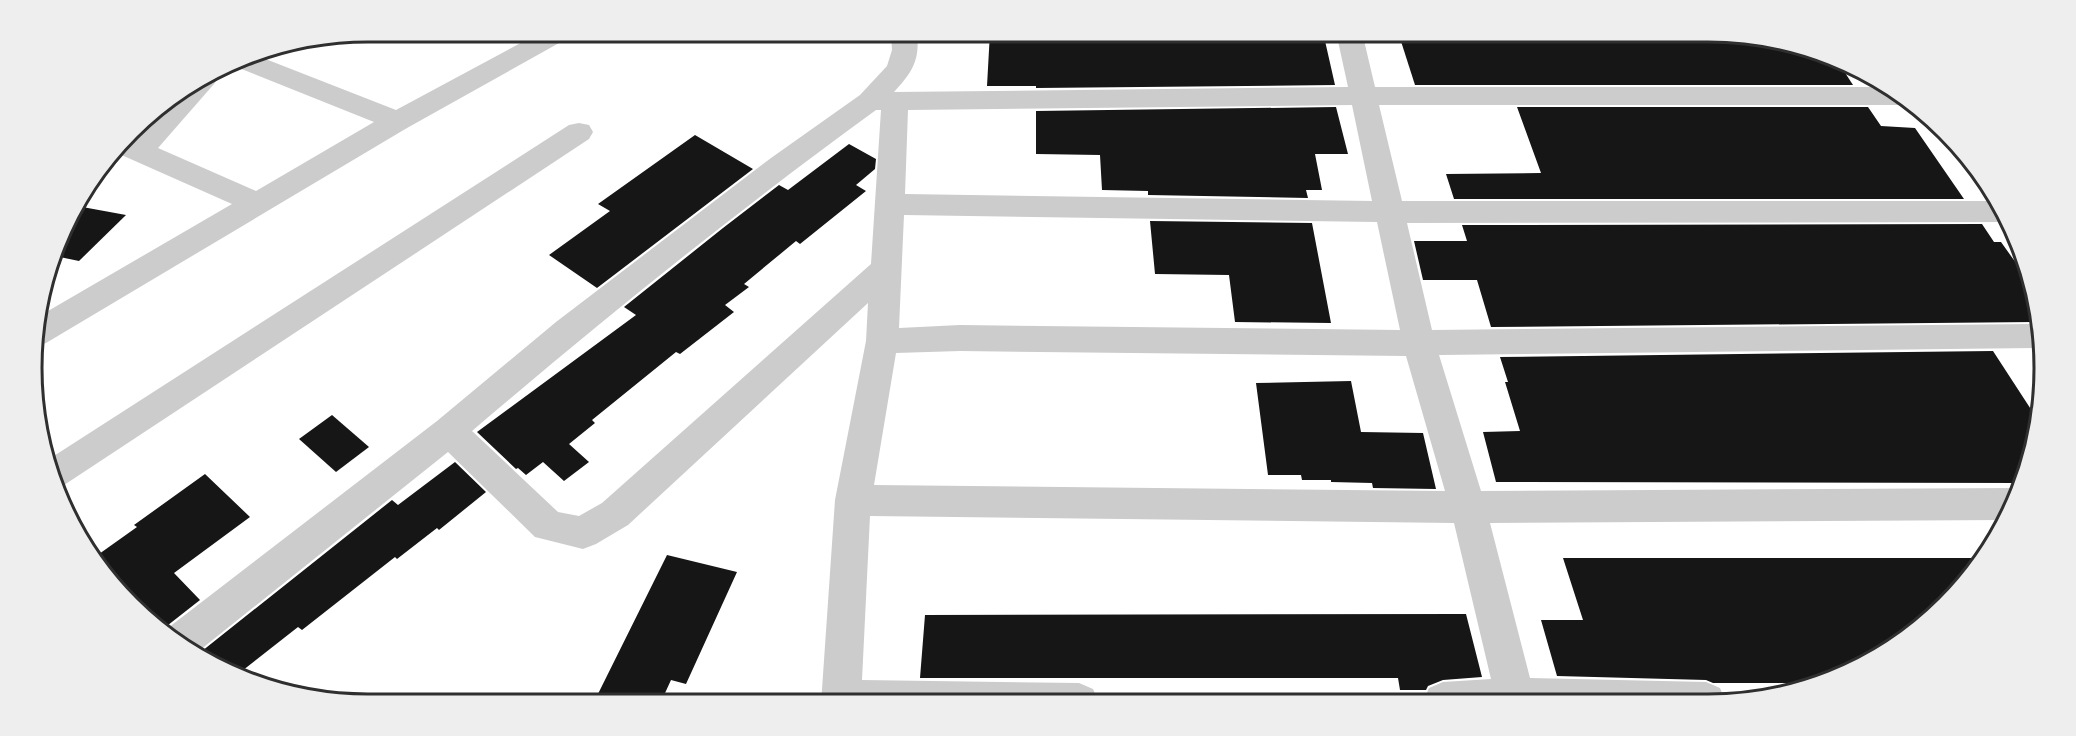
<svg xmlns="http://www.w3.org/2000/svg" width="2076" height="736" viewBox="0 0 2076 736" font-family="Mulish,sans-serif">
<rect width="100%" height="100%" fill="#fff"/>
<g fill="#161616">
<path d="M990 32H1323L1335 85 1036 88V86H987Z"/>
<path d="M1398 32H1708L1795 43 1840 65 1853 85H1415Z"/>
<path d="M1336 107 1348 154H1315L1322 190H1306L1308 198 1148 195V191L1102 190 1100 155 1036 154V111Z"/>
<path d="M1517 107H1868L1881 126 1915 128 1964 199H1454L1446 174 1541 173Z"/>
<path d="M695 135 753 169 597 288 549 255 610 211 598 204Z"/>
<path d="M849 144 876 159 875 169 856 185 866 191 800 244 796 241 744 284 749 287 725 305 734 312 680 354 676 352 592 420 595 423 569 444 589 462 564 481 543 462 526 475 518 468 516 469 477 432 636 315 624 307 723 228 779 185 788 190Z"/>
<path d="M77 206 126 215 79 261 55 256 66 219Z"/>
<path d="M1150 221 1312 223 1331 323 1235 322 1229 275 1155 274Z"/>
<path d="M1982 224 1994 242H2001L2026 277 2041 322 1491 327 1477 280H1423L1414 241H1467L1462 225Z"/>
<path d="M1993 351 2036 417 2033 455 2021 483 1496 482 1483 432 1520 431 1505 382H1508L1500 357Z"/>
<path d="M1351 381 1361 432 1423 433 1436 489 1373 488 1372 483 1331 482V480H1302L1301 475H1268L1256 383Z"/>
<path d="M332 415 369 447 336 472 299 439Z"/>
<path d="M455 462 486 492 439 530 437 528 397 559 395 557 302 630 298 627 238 674 197 655 392 500 398 505Z"/>
<path d="M205 474 250 517 174 573 200 600 163 629 92 559 137 527 134 525Z"/>
<path d="M667 555 737 572 686 684 671 680 660 704H593Z"/>
<path d="M1563 558H1982L1930 621 1857 670 1814 683H1713L1706 680 1557 676 1541 620H1583Z"/>
<path d="M1466 614 1482 677 1443 680 1428 686 1426 690H1400L1398 678H920L925 615Z"/>
</g>
<g fill="none" stroke-linecap="round" stroke-linejoin="round">
<g fill="#ccc" fill-rule="evenodd">
<path d="M541 32H572L568 38 407 128 46 343 36 346 34 324 36 318 232 204 117 153 129 137 134 139 169 101 215 72 218 78 214 84 158 148 256 191 374 122 229 64 240 57 253 54 396 110Z"/>
<path d="M891 32H917C920 60 913 71 894 92L1348 87 1336 32H1362L1375 87H1885L1913 101 1903 105H1379L1402 201H2000L2007 222 1407 223 1432 330 2042 324 2040 348 1439 355 1481 491 2013 488 2018 490 2006 520 1490 523 1530 678 1706 682 1720 688 1726 702H1423L1429 688 1443 682 1491 679 1454 523 870 516 862 680 1079 683 1093 689 1099 703 821 704 835 500 866 341 868 303 628 525 596 544 583 549 535 537 448 452 195 654 181 648 164 631 437 421 556 322 771 158 860 95 887 66 892 50ZM1352 105 1372 201 905 194 908 110ZM876 110H881L871 264 602 503 579 516 558 512 472 431C603 319 737 211 876 110ZM904 215 1377 222 1400 330 960 325 899 328ZM960 351 1406 356 1445 491 874 485 896 353Z"/>
<path d="M579 123 589 125 593 132 589 139 58 489 46 461 569 125Z"/>
</g>
</g>
<path d="M0 0H2076V736H0ZM368 42H1708A326 326 0 0 1 2034 368V368A326 326 0 0 1 1708 694H368A326 326 0 0 1 42 368V368A326 326 0 0 1 368 42Z" fill="#eee" fill-rule="evenodd"/>
<path fill="none" stroke="#2f2f2f" stroke-width="3" d="M368 42H1708A326 326 0 0 1 2034 368V368A326 326 0 0 1 1708 694H368A326 326 0 0 1 42 368V368A326 326 0 0 1 368 42Z"/>
</svg>
